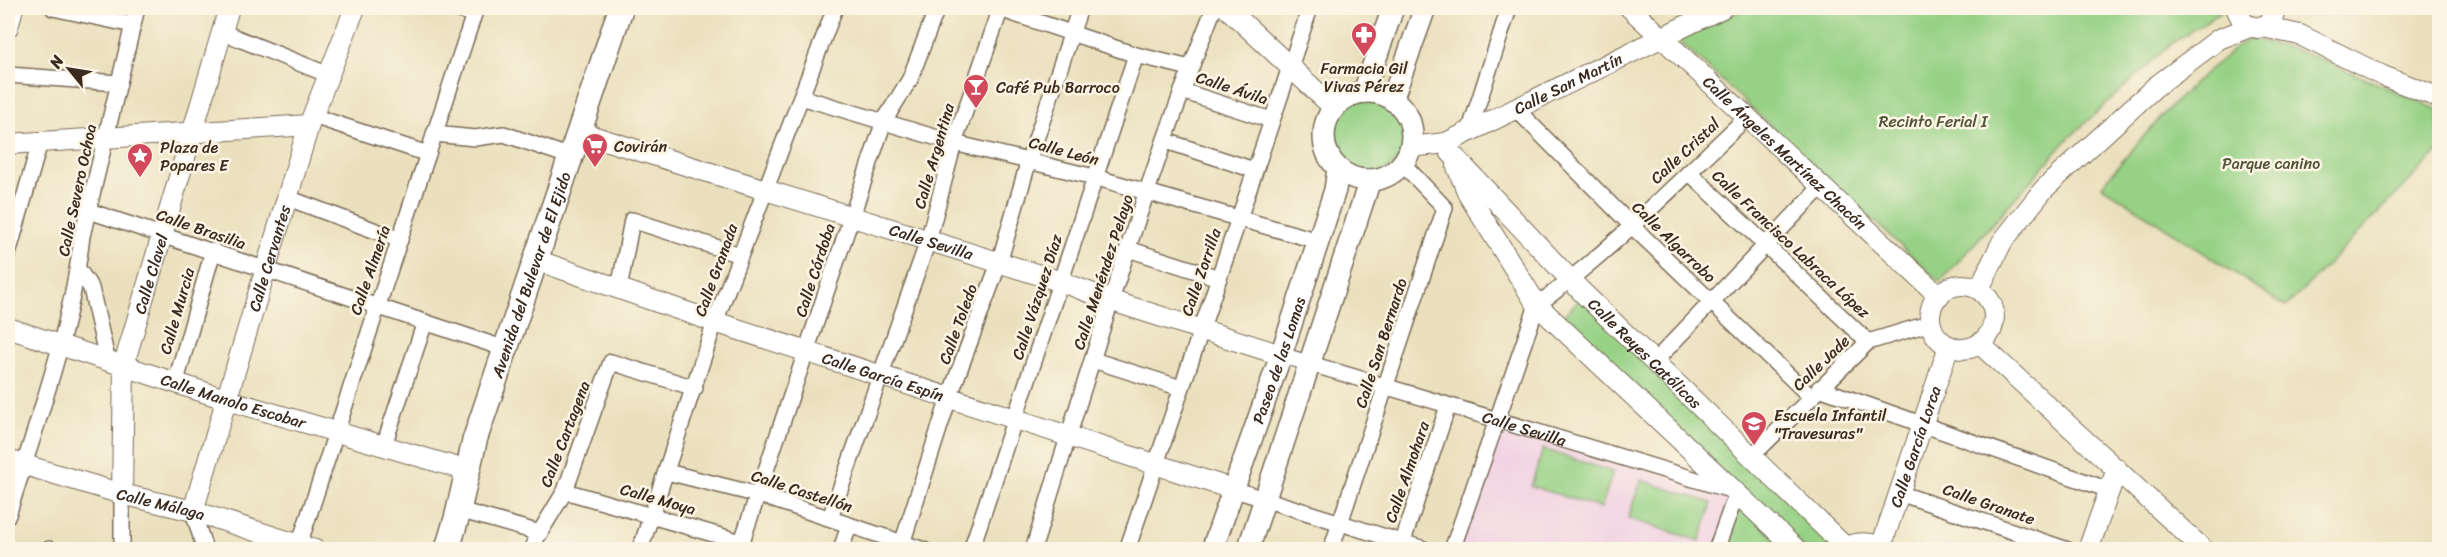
<svg xmlns="http://www.w3.org/2000/svg" width="2447" height="557" viewBox="0 0 2447 557" font-family="Sriracha,sans-serif">
<rect width="100%" height="100%" fill="#fcf5e5"/>
<filter id="ink" filterUnits="userSpaceOnUse"><feTurbulence type="fractalNoise" baseFrequency=".0167" numOctaves="2"/><feDisplacementMap in="SourceGraphic" scale="12" xChannelSelector="R" yChannelSelector="G"/><feConvolveMatrix kernelMatrix="1 2 1 2 8 2 1 2 1" color-interpolation-filters="sRGB"/></filter>
<filter id="wash" filterUnits="userSpaceOnUse"><feTurbulence type="fractalNoise" baseFrequency=".008" numOctaves="4" result="noise"/><feDisplacementMap in="SourceGraphic" scale="24" xChannelSelector="R" yChannelSelector="G"/><feGaussianBlur stdDeviation="1.35" result="paint"/><feColorMatrix in="noise" values="0 0 0 0 0 0 0 0 0 0 0 0 0 0 0 0 0 1.4 0 .05"/><feComposite in="paint" operator="in"/></filter>
<g filter="url(#wash)">
<rect width="100%" height="100%" fill="#ebe0bd"/>
<path fill="#f1d0e3" d="M1497 420 1737 492 1716 549 1452 550Z"/>
<g fill="#96d185" stroke="#687e52" stroke-width="1.5">
<path d="M1747 8H2227L2172 43 2069 138 1940 282 1678 40Z"/>
<path d="M2249 38 2304 52 2439 110V151L2286 307 2102 186C2146 132 2191 79 2249 38Z"/>
<circle cx="1368" cy="137" r="38"/>
<path d="M1581 298 1834 544 1829 549H1805L1560 319Z"/>
<path d="M1543 449 1613 472 1601 508 1531 486Z"/>
<path d="M1641 480 1712 503 1700 541 1628 518Z"/>
<path d="M1740 504 1787 550H1723Z"/>
</g>
</g>
<g filter="url(#ink)">
<g fill="none" stroke-linecap="round" stroke-linejoin="round">
<defs>
<g id="minor">
<path d="M53 8 133 25"/>
<path d="M453 8 473 14"/>
<path d="M997 8 1136 55 1190 68"/>
<path d="M222 32 329 75"/>
<path d="M8 75 118 83"/>
<path d="M1182 91 1271 120"/>
<path d="M801 97 954 143 1094 177 1318 241"/>
<path d="M1516 109 1632 226 1811 397"/>
<path d="M313 116 428 154"/>
<path d="M1469 132 1509 8"/>
<path d="M434 134 475 138 504 134 571 157"/>
<path d="M1166 141 1254 170"/>
<path d="M1689 172 1868 342"/>
<path d="M288 198 400 240"/>
<path d="M89 211 506 349"/>
<path d="M1128 249 1219 278"/>
<path d="M8 254 40 142"/>
<path d="M78 269 91 288 107 359"/>
<path d="M619 289 632 220 740 255"/>
<path id="s1" d="M1281 355 1737 492 1716 550"/>
<path d="M1093 360 1181 388"/>
<path d="M1655 361 1822 186"/>
<path d="M176 381 213 251"/>
<path d="M1819 388 2109 490"/>
<path d="M384 445 425 322"/>
<path d="M1752 456 1868 342 1931 323"/>
<path d="M667 472 759 495 924 550"/>
<path d="M1232 489 1427 550"/>
<path d="M565 491 741 542"/>
<path d="M1899 493 2068 550"/>
<path d="M459 510 540 533"/>
<path d="M193 511 205 550"/>
<path d="M8 515C36 425 71 331 82 236L137 8"/>
<path d="M830 518 928 241 954 143 1001 8"/>
<path d="M299 545 476 8"/>
<path d="M49 550V549"/>
<path d="M122 550V494"/>
<path d="M533 550 536 539 565 491 611 362 695 388"/>
<path d="M640 550 715 322 835 8"/>
<path d="M739 550 884 121 910 79 937 8"/>
<path d="M841 550 849 525"/>
<path d="M900 550 949 398 999 263 1029 160 1080 8"/>
<path d="M971 550 1136 55"/>
<path d="M1033 550C1090 368 1144 184 1214 8"/>
<path d="M1127 550 1310 8"/>
<path d="M1331 550 1445 208 1402 163"/>
<path d="M1400 550 1448 406"/>
<path d="M1452 550 1537 305C1613 249 1679 181 1747 117"/>
</g>
<g id="tertiary">
<path d="M1227 8 1334 108"/>
<path id="s2" d="M1630 8 1939 296"/>
<path d="M2236 8 2244 24 2257 28 2269 24 2277 8"/>
<path d="M8 27 13 8"/>
<path d="M2263 27 2300 35 2383 76 2440 98"/>
<path id="s3" d="M579 132 1062 282 1112 301 1281 355"/>
<path id="s4" d="M1446 143 1451 153 1581 291 1845 547"/>
<path d="M8 144 309 125"/>
<path id="s5" d="M1410 147 1446 143 1722 8"/>
<path d="M1457 167 1469 196 1537 305 1797 550"/>
<path id="s6" d="M536 260 715 322 1232 489"/>
<circle cx="1962" cy="317" r="32"/>
<path d="M1979 289 2002 242 2044 189 2155 87 2219 39 2250 27"/>
<path id="s7" d="M8 328 228 400 462 469"/>
<path d="M1980 344 2204 550"/>
<path id="s8" d="M8 460 122 494 193 511 315 550"/>
<path id="s9" d="M122 494 124 364 229 8"/>
<path id="s10" d="M193 511 309 125 355 8"/>
<path id="s11" d="M1881 547 1949 346"/>
<path d="M1841 550C1854 541 1872 541 1886 550"/>
<path d="M2088 550 2117 469"/>
</g>
<g id="secondary">
<path d="M1364 92 1393 8"/>
<circle cx="1368" cy="136" r="44"/>
<path d="M1392 100 1425 8"/>
<path id="s12" d="M1212 550 1281 355 1335 190 1338 169"/>
<path d="M1248 550 1370 180"/>
</g>
<g id="primary">
<path id="s13" d="M447 550 457 517 475 439 621 8"/>
</g>
</defs>
<use href="#minor" stroke="#796a56" stroke-width="18"/>
<use href="#tertiary" stroke="#796a56" stroke-width="22"/>
<use href="#secondary" stroke="#796a56" stroke-width="24"/>
<use href="#primary" stroke="#796a56" stroke-width="27"/>
<use href="#minor" stroke="#fff" stroke-width="15"/>
<use href="#tertiary" stroke="#fff" stroke-width="20"/>
<use href="#secondary" stroke="#fff" stroke-width="21"/>
<use href="#primary" stroke="#fff" stroke-width="24"/>
</g>
</g>
<defs>
<symbol id="pharmacy-pin" viewBox="-11 -11 22 30"><path d="M0 17L-7.5 6A9.5 9.5 0 1 1 7.5 6Z" fill="#d1495b" stroke="#fcf5e5"/><path d="M-2-6h4v4h4v4h-4v4h-4v-4h-4v-4h4Z" fill="#fff"/></symbol>
<symbol id="bar-pin" viewBox="-11 -11 22 30"><path d="M0 17L-7.5 6A9.5 9.5 0 1 1 7.5 6Z" fill="#d1495b" stroke="#fcf5e5"/><path d="M-6-5H6L.8 .8V4.5H3.5V6h-7V4.5H-.8V.8Z" fill="#fff"/></symbol>
<symbol id="supermarket-pin" viewBox="-11 -11 22 30"><path d="M0 17L-7.5 6A9.5 9.5 0 1 1 7.5 6Z" fill="#d1495b" stroke="#fcf5e5"/><path d="M-6-5.5h2.5l.6 2H6L4.5 2H-2.5L-4.4-4H-6ZM-1.5 3.2a1.3 1.3 0 1 0 .1 0ZM3 3.2a1.3 1.3 0 1 0 .1 0Z" fill="#fff"/></symbol>
<symbol id="sight-pin" viewBox="-11 -11 22 30"><path d="M0 17L-7.5 6A9.5 9.5 0 1 1 7.5 6Z" fill="#d1495b" stroke="#fcf5e5"/><path d="M0-6L1.8-2.2L6-1.7L2.9 1.2L3.7 5.4L0 3.3L-3.7 5.4L-2.9 1.2L-6-1.7L-1.8-2.2Z" fill="#fff"/></symbol>
<symbol id="school-pin" viewBox="-11 -11 22 30"><path d="M0 17L-7.5 6A9.5 9.5 0 1 1 7.5 6Z" fill="#d1495b" stroke="#fcf5e5"/><path d="M0-5L7-2L0 1L-7-2ZM-4 1L0 2.5L4 1V4Q0 6-4 4Z" fill="#fff"/></symbol>
</defs>
<g fill-rule="evenodd">
<use href="#pharmacy-pin" x="1349" y="20" width="30" height="40"/>
<use href="#bar-pin" x="961" y="72" width="30" height="40"/>
<use href="#supermarket-pin" x="580" y="131" width="30" height="40"/>
<use href="#sight-pin" x="125" y="141" width="30" height="40"/>
<use href="#school-pin" x="1739" y="409" width="30" height="40"/>
</g>
<g text-anchor="middle" dominant-baseline="central" stroke-width="5" stroke-linejoin="round" paint-order="stroke">
<g font-size="16" fill="#3b2a1e" stroke="#fcf5e5" text-anchor="start">
<text x="1364" y="68" text-anchor="middle">Farmacia Gil<tspan x="1364" dy="18">Vivas Pérez</tspan></text>
<text x="996" y="87">Café Pub Barroco</text>
<text x="614" y="146">Covirán</text>
<text x="160" y="147">Plaza de<tspan x="160" dy="18">Popares E</tspan></text>
<text x="1774" y="415">Escuela Infantil<tspan x="1774" dy="18">"Travesuras"</tspan></text>
</g>
<g font-size="16" fill="#3b2a1e" stroke="#fcf5e5">
<text stroke="none"><textPath href="#s5" startOffset="172">Calle San Martín</textPath></text>
<text transform="translate(1232 88) rotate(18)">Calle Ávila</text>
<text transform="translate(1064 151) rotate(15)">Calle León</text>
<text transform="translate(1685 151) rotate(-43)">Calle Cristal</text>
<text stroke="none"><textPath href="#s2" startOffset="212">Calle Ángeles Martínez Chacón</textPath></text>
<text transform="translate(934 156) rotate(-74)">Calle Argentina</text>
<text transform="translate(77 190) rotate(-78)">Calle Severo Ochoa</text>
<text transform="translate(201 229) rotate(19)">Calle Brasilia</text>
<text stroke="none"><textPath href="#s3" startOffset="369">Calle Sevilla</textPath></text>
<text transform="translate(1674 242) rotate(44)">Calle Algarrobo</text>
<text transform="translate(1791 244) rotate(43)">Calle Francisco Labraca López</text>
<text stroke="none"><textPath href="#s10" startOffset="264">Calle Cervantes</textPath></text>
<text transform="translate(370 270) rotate(-71)">Calle Almería</text>
<text transform="translate(716 270) rotate(-70)">Calle Granada</text>
<text transform="translate(815 270) rotate(-72)">Calle Córdoba</text>
<text transform="translate(1103 272) rotate(-72)">Calle Menéndez Pelayo</text>
<text transform="translate(1201 272) rotate(-71)">Calle Zorrilla</text>
<text stroke="none"><textPath href="#s13" startOffset="288">Avenida del Bulevar de El Ejido</textPath></text>
<text stroke="none"><textPath href="#s9" startOffset="224">Calle Clavel</textPath></text>
<text transform="translate(1037 297) rotate(-72)">Calle Vázquez Díaz</text>
<text transform="translate(177 311) rotate(-74)">Calle Murcia</text>
<text transform="translate(958 324) rotate(-70)">Calle Toledo</text>
<text transform="translate(1381 343) rotate(-72)">Calle San Bernardo</text>
<text stroke="none"><textPath href="#s4" startOffset="290">Calle Reyes Católicos</textPath></text>
<text stroke="none"><textPath href="#s12" startOffset="201">Paseo de las Lomas</textPath></text>
<text transform="translate(1821 363) rotate(-44)">Calle Jade</text>
<text stroke="none"><textPath href="#s6" startOffset="366">Calle García Espín</textPath></text>
<text stroke="none"><textPath href="#s7" startOffset="237">Calle Manolo Escobar</textPath></text>
<text stroke="none"><textPath href="#s1" startOffset="254">Calle Sevilla</textPath></text>
<text transform="translate(565 434) rotate(-69)">Calle Cartagena</text>
<text stroke="none"><textPath href="#s11" startOffset="106">Calle García Lorca</textPath></text>
<text transform="translate(1407 472) rotate(-71)">Calle Almohara</text>
<text transform="translate(802 491) rotate(18)">Calle Castellón</text>
<text transform="translate(658 499) rotate(16)">Calle Moya</text>
<text stroke="none"><textPath href="#s8" startOffset="159">Calle Málaga</textPath></text>
<text transform="translate(1989 504) rotate(19)">Calle Granate</text>
</g>
<g font-size="16" fill="#525438" stroke="#fcf5e5">
<text x="1933" y="121">Recinto Ferial I</text>
<text x="2271" y="163">Parque canino</text>
</g>
</g>
<rect width="2447" height="557" fill="none" stroke="#fcf5e5" stroke-width="30"/>
<g transform="translate(69 69) rotate(300)" stroke="#fcf5e5" stroke-width="4.5" paint-order="stroke">
<path d="M0-4.5L10 22L0 15L-10 22Z" fill="#3b2a1e"/>
<text y="-9" font-size="16" font-weight="bold" text-anchor="middle" fill="#3b2a1e">N</text>
</g>
</svg>
